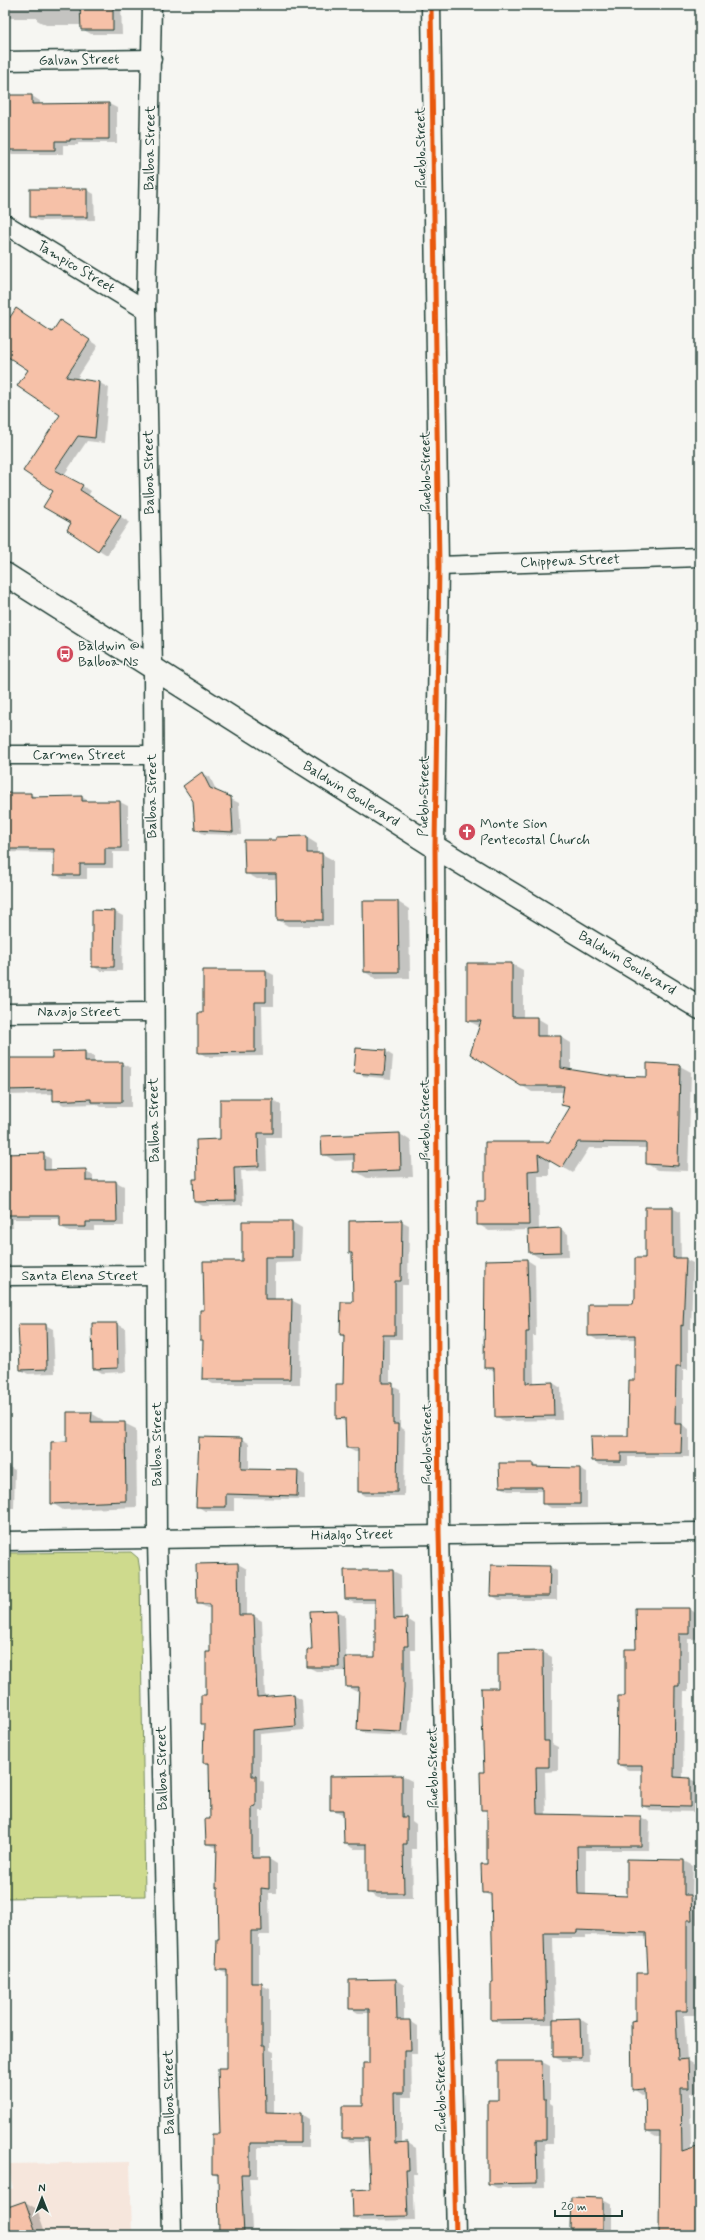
<svg xmlns="http://www.w3.org/2000/svg" width="705" height="2240" viewBox="0 0 705 2240" font-family="Mynerve,sans-serif">
<rect width="100%" height="100%" fill="#f6f6f2"/>
<filter id="ink" filterUnits="userSpaceOnUse"><feTurbulence type="fractalNoise" baseFrequency=".025" numOctaves="2"/><feDisplacementMap in="SourceGraphic" scale="8" xChannelSelector="R" yChannelSelector="G"/><feConvolveMatrix kernelMatrix="1 2 1 2 8 2 1 2 1" color-interpolation-filters="sRGB"/></filter>
<g filter="url(#ink)">
<path fill="#f6e6dc" d="M130 2162 132 2235H5V2191L13 2188 7 2164Z"/>
<path fill="#ceda8d" stroke="#768c60" d="M131 1552 138 1558 140 1571 145 1896 5 1898V1553Z"/>
<g fill="#0003">
<path d="M5 5H121L122 34H91L82 29V25H46L37 20V18H9L5 16Z"/>
<path d="M5 96H32L40 101V104H109L117 108V143H78V145H63V154H12L5 150Z"/>
<path d="M87 190 94 194 95 220 39 221 31 217Z"/>
<path d="M5 327 53 333 69 327 98 346 76 380 100 383 109 388 104 443 87 441 64 475 91 491 88 496 129 522 107 555 68 530 73 523 54 491 24 471 62 414 29 370 5 354Z"/>
<path d="M202 773 210 777 217 792 239 803 241 835 204 834 196 830Z"/>
<path d="M5 794H30L38 798 82 797 90 802H120L128 806V852H113V868H87V879H63L55 874V853L5 852Z"/>
<path d="M306 837 317 844V854H322L333 860V926H288L278 920 277 879H257L246 873 277 841Z"/>
<path d="M398 902 409 909 410 978 376 979 365 972Z"/>
<path d="M115 912 123 916 122 971H100L93 966Z"/>
<path d="M5 923 7 924V970H5Z"/>
<path d="M512 964 523 970V1018H537L547 1024V1037H561L571 1043V1071L611 1077 648 1078V1064L680 1066 691 1072 688 1171 657 1170 647 1164V1148H589L573 1173 549 1159V1176H538L539 1230 561 1229 568 1234 569 1256 538 1257 530 1252 529 1230 489 1231 478 1224 486 1202 550 1143 570 1109 563 1104 564 1092H532L521 1085 481 1027 468 1021Z"/>
<path d="M266 971 274 975V1006H262L263 1056 207 1057 199 1052 204 1014Z"/>
<path d="M385 1051 393 1056 391 1079 363 1076 355 1072Z"/>
<path d="M84 1052 94 1057V1063H121L131 1068V1107H101L97 1104 64 1105 54 1100V1094L5 1095V1059H53Z"/>
<path d="M221 1100H273L281 1105V1137H266L267 1170 241 1171 243 1205 203 1206 195 1202 198 1180 221 1140Z"/>
<path d="M400 1134 411 1141 413 1177 367 1178 355 1171V1160L335 1161 323 1154Z"/>
<path d="M43 1154 51 1159V1171L85 1170 93 1175V1182H116L124 1186V1226H94V1231H69L61 1227V1219H12L13 1228H5V1172Z"/>
<path d="M672 1208 680 1212 681 1259H685L693 1263 691 1329H688V1369H683V1425L689 1429V1457H628V1465H600L593 1460 629 1437 636 1381V1339L597 1340 589 1335 634 1304 646 1259Z"/>
<path d="M401 1221 409 1225 408 1285H402V1339H390V1384L400 1389V1427L405 1430 404 1496H366L359 1492V1452H355L347 1448 346 1422 337 1418 344 1385V1337L341 1335 354 1303 353 1255 350 1253Z"/>
<path d="M292 1222 302 1228 301 1262 275 1263V1300H291L301 1305 300 1384H213L203 1378 204 1341 201 1339 205 1311 243 1262Z"/>
<path d="M527 1260 535 1265 536 1336H533L534 1384 553 1383 561 1388 562 1420 504 1421 496 1416V1372L485 1368Z"/>
<path d="M117 1324 125 1328 126 1372 102 1373 94 1368Z"/>
<path d="M45 1325 53 1329 55 1373 28 1374 21 1370Z"/>
<path d="M91 1413 103 1420V1423H124L136 1429 137 1507 63 1510 52 1503 68 1442Z"/>
<path d="M241 1439 249 1443V1470L298 1471 305 1475V1499L234 1498V1511H205L197 1506Z"/>
<path d="M532 1464 540 1468 579 1469 587 1473V1508H551L543 1503V1491H508L501 1487Z"/>
<path d="M5 1465 15 1470 14 1508H5Z"/>
<path d="M238 1564 247 1569V1616H254L262 1621 265 1698 293 1695 302 1700 304 1730 260 1734V1780L264 1782V1811H260V1859H269L277 1864V1893H269L270 1935H259V1984L270 1989V2050L274 2052V2113L301 2114 309 2119V2147H258V2178H249L252 2229 297 2230 305 2235H219V2177L213 2174 221 2135 228 2069V1974L217 1970 220 1940 218 1848 206 1844 211 1820 210 1765 204 1762 205 1725 202 1723 207 1696 211 1653V1608H207L198 1603 197 1565Z"/>
<path d="M550 1567 557 1571V1600H499L491 1595Z"/>
<path d="M345 1571H393L401 1575 402 1620 407 1619 415 1624V1650H411L412 1692 408 1736 366 1734 358 1729 360 1691H355L347 1687V1671H316L308 1667 313 1651 311 1612 337 1611 345 1615 346 1658H376V1603H354L346 1599Z"/>
<path d="M689 1609 698 1614 699 1639H688V1691H684L683 1779H690L700 1784V1812L652 1811 643 1806V1770H628L618 1764 626 1697 637 1650Z"/>
<path d="M543 1652 552 1657V1744L558 1747V1771L545 1772 546 1816 641 1817 650 1822 649 1850H586V1896L628 1897 684 1861 693 1866 692 1897 700 1901V1924H695L696 2015H684L687 2060 697 2066V2092L690 2093 691 2150 700 2147V2235H660L661 2137H656L647 2132 646 2094 642 2095 633 2089 637 2021 649 1974 647 1937 586 1935V1938H553L555 2020 580 2019 588 2024 589 2061H562L554 2057V2024H501L492 2019 494 1983 492 1897 483 1892 488 1865V1812L482 1809 485 1773 499 1689Z"/>
<path d="M402 1776 412 1781V1821L416 1824V1849H412L413 1898H378L368 1892V1849H354L345 1844 344 1815 331 1809Z"/>
<path d="M396 1980 404 1985V2021H410L418 2026V2054H411L412 2097H402V2144L408 2143 416 2148 417 2174H413L415 2220 362 2221 354 2217 371 2190 369 2142H351L343 2138 364 2107 370 2064V2013H358L350 2008Z"/>
<path d="M542 2062 550 2066V2103L553 2105V2144H544L545 2187 497 2188 489 2184 499 2101Z"/>
<path d="M572 2198 603 2199 612 2204V2235H571Z"/>
<path d="M25 2202 37 2209 46 2235H5V2209Z"/>
</g>
<g fill="#f6c1a8" stroke="#1f3d34">
<path d="M80 5H113V30H81Z"/>
<path d="M5 95H32V104L109 103V139H70V141H55V150H5Z"/>
<rect x="30" y="189" width="57" height="28"/>
<path d="M16 308 52 332 60 320 90 340 66 377 100 382 95 438 78 436 55 470 83 485 80 490 121 516 98 551 67 530 71 523 43 507 53 491 23 471 60 415 17 386 28 370 5 355V325Z"/>
<path d="M202 772 210 788 231 797 233 832 195 830 193 801 183 786Z"/>
<path d="M6 793H31V797L82 796V801H120L121 848H105V864H80V875H54V849H6Z"/>
<path d="M307 836V853H322L323 920H277L276 874H245L244 840H276V837Z"/>
<path d="M363 901H398L399 972H364Z"/>
<path d="M92 910 115 911 114 967H92Z"/>
<path d="M467 963H512V1017H537V1036H561V1068L611 1076 647 1077V1063L680 1065 678 1166 646 1164V1143L578 1142 562 1168 538 1154 539 1170 528 1171 529 1225H477V1201H485V1142H549L570 1107 561 1105 564 1086H521L470 1054 481 1021H467Z"/>
<path d="M203 970H266V1002H255V1052L198 1053V1013H203Z"/>
<path d="M356 1048 386 1050 384 1075 354 1073Z"/>
<path d="M85 1051V1062H122V1102H91V1099L53 1101V1089L5 1090V1058H52V1052Z"/>
<path d="M220 1099H273V1133H258L259 1166 234 1167 235 1201 194 1202 193 1179H197L196 1140 220 1139Z"/>
<path d="M400 1133 401 1170 354 1172V1154L322 1155 321 1136Z"/>
<path d="M44 1153V1170L86 1169V1181H116L117 1222H86V1227H60V1215H5V1154Z"/>
<path d="M645 1207H673V1258H686L683 1326 681 1325V1366H676L675 1424H682L681 1453H621V1461H592L591 1436H628L629 1380H635V1335L588 1336V1304H633L634 1299H635V1258H645Z"/>
<path d="M402 1220 401 1281H395V1335H383L382 1383H393V1424H398L397 1492H358V1448H346L345 1418 336 1419V1384H343L344 1335H340L341 1302H353L352 1253H349V1221Z"/>
<path d="M242 1221H292V1257H265V1299H292L290 1379H202L203 1340H200V1310H204L203 1261H242Z"/>
<path d="M561 1228V1252L529 1253 528 1230Z"/>
<path d="M527 1259 529 1332H526V1383L553 1382 554 1416 495 1417 494 1368H484L485 1260Z"/>
<path d="M92 1323H117L118 1368 93 1369Z"/>
<path d="M18 1324H46L47 1369 20 1370Z"/>
<path d="M67 1412H92L91 1422H125L126 1501 51 1504V1442L67 1441Z"/>
<path d="M199 1437 242 1438 241 1469 298 1470 297 1496 226 1494V1507H196Z"/>
<path d="M499 1463H533V1467L580 1468V1504H542V1487H500Z"/>
<path d="M238 1563 239 1615H254L257 1697 294 1694 296 1726 252 1730V1776H256V1806L252 1807V1858H269V1889L261 1888 262 1931H251V1983H262V2046H265L266 2112 301 2113V2143H250V2174H241L244 2235H219L218 2174H212V2134H220L218 2068H227V1970H216L217 1939H219L218 1888H216L217 1844H206L205 1819H210L209 1763H203L204 1724H201V1695H206V1652H210V1604H197L196 1564Z"/>
<path d="M491 1565 550 1566 549 1596H490Z"/>
<path d="M344 1570H393L394 1619 407 1618 408 1646H404V1687L401 1732 357 1730 359 1687H346L345 1657H375V1599H345Z"/>
<path d="M635 1608H689V1634H679V1686H675L674 1777 690 1778V1807L642 1806V1765H617L618 1696H625V1649H636Z"/>
<path d="M337 1610 339 1667H307V1650H312L310 1611Z"/>
<path d="M543 1651 544 1741H549V1767H536L537 1814 641 1816V1846H577L578 1894 627 1896V1859L684 1860V1895H691L692 1920H687V2011H676L678 2060 688 2059 689 2088H681L682 2152 700 2146V2235H659L660 2132H646L645 2089 632 2090 631 2021 636 2020V1973H648L646 1933 577 1930V1933H544L546 2019 491 2020V1982H493L491 1893H482L481 1864H487V1810H481L480 1772H484L481 1688H498V1652Z"/>
<path d="M402 1775V1817H407V1844H403L404 1893H367V1844H344L343 1810H330V1776Z"/>
<path d="M396 1979 397 2020H410L411 2050H404V2093H394L395 2143 408 2142 409 2170H406L408 2216 353 2217 352 2190 370 2189 368 2138H342V2106H363V2063H369V2009H349V1980Z"/>
<path d="M580 2018 581 2057H553V2019Z"/>
<path d="M498 2061H542L543 2100H546V2140H536L537 2183 488 2184V2100H498Z"/>
<path d="M571 2197 603 2198V2229H570Z"/>
<path d="M25 2201 37 2235H5V2208Z"/>
</g>
<g fill="none" stroke-linecap="round" stroke-linejoin="round">
<defs>
<g id="minor">
<path d="M152 5 146 310 153 669 157 1540 172 2235"/>
<path d="M431 5 439 566 435 847 439 1533 456 2235"/>
<path d="M5 61 152 59"/>
<path d="M5 224 146 310"/>
<path d="M439 566 700 557"/>
<path d="M5 755H152"/>
<path d="M5 1013 153 1012"/>
<path d="M5 1276 156 1275"/>
<path d="M5 1541C237 1539 468 1533 700 1532"/>
</g>
<path id="secondary" d="M5 574 435 847 700 1008"/>
</defs>
<use href="#minor" stroke="#1f3d34" stroke-width="21"/>
<use href="#secondary" stroke="#1f3d34" stroke-width="25"/>
<use href="#minor" stroke="#f6f6f2" stroke-width="18"/>
<use href="#secondary" stroke="#f6f6f2" stroke-width="22"/>
<defs>
<path id="cycleway" d="M431 5 439 566 435 847 439 1533 456 2235"/>
</defs>
<use href="#cycleway" stroke="#f6f6f2" stroke-width="8"/>
<use href="#cycleway" stroke="#e8590c" stroke-width="5"/>
</g>
</g>
<defs>
<symbol id="bus-disc" viewBox="-11 -11 22 22"><circle r="9.5" fill="#d1495b" stroke="#f6f6f2"/><path d="M-5-6H5V4H4V6H2V4H-2V6H-4V4H-5ZM-3.5-4V0h7V-4ZM-3.5 1.2v1.5H-2V1.2ZM2 1.2v1.5H3.5V1.2Z" fill="#fff"/></symbol>
<symbol id="church-disc" viewBox="-11 -11 22 22"><circle r="9.5" fill="#d1495b" stroke="#f6f6f2"/><path d="M-1.2-6h2.4v3.5h3.3v2.4h-3.3V6h-2.4V-.1h-3.3v-2.4h3.3Z" fill="#fff"/></symbol>
</defs>
<g fill-rule="evenodd">
<use href="#bus-disc" x="55" y="644" width="20" height="20"/>
<use href="#church-disc" x="457" y="822" width="20" height="20"/>
</g>
<g text-anchor="middle" dominant-baseline="central" stroke-width="3" stroke-linejoin="round" paint-order="stroke">
<g font-size="14" fill="#1f3d34" stroke="#f6f6f2">
<text transform="translate(79 60) rotate(-1)">Galvan Street</text>
<text transform="translate(150 148) rotate(-89)">Balboa Street</text>
<text transform="translate(421 148) rotate(-91)">Pueblo Street</text>
<text transform="translate(76 267) rotate(31)">Tampico Street</text>
<text transform="translate(149 472) rotate(-91)">Balboa Street</text>
<text transform="translate(426 472) rotate(-91)">Pueblo Street</text>
<text transform="translate(570 561) rotate(-2)">Chippewa Street</text>
<text x="79" y="755">Carmen Street</text>
<text transform="translate(351 794) rotate(32)">Baldwin Boulevard</text>
<text transform="translate(152 796) rotate(-90)">Balboa Street</text>
<text transform="translate(424 796) rotate(-89)">Pueblo Street</text>
<text transform="translate(627 963) rotate(31)">Baldwin Boulevard</text>
<text x="79" y="1012">Navajo Street</text>
<text transform="translate(154 1120) rotate(-91)">Balboa Street</text>
<text transform="translate(425 1120) rotate(-90)">Pueblo Street</text>
<text x="80" y="1276">Santa Elena Street</text>
<text transform="translate(157 1444) rotate(-90)">Balboa Street</text>
<text transform="translate(427 1444) rotate(-90)">Pueblo Street</text>
<text transform="translate(352 1535) rotate(-1)">Hidalgo Street</text>
<text transform="translate(162 1768) rotate(-91)">Balboa Street</text>
<text transform="translate(433 1768) rotate(-91)">Pueblo Street</text>
<text transform="translate(169 2092) rotate(-91)">Balboa Street</text>
<text transform="translate(441 2092) rotate(-91)">Pueblo Street</text>
</g>
<g font-size="14" fill="#1f3d34" stroke="#f6f6f2" text-anchor="start">
<text x="78" y="646">Baldwin @<tspan x="78" dy="16">Balboa Ns</tspan></text>
<text x="480" y="824">Monte Sion<tspan x="480" dy="16">Pentecostal Church</tspan></text>
</g>
</g>
<rect width="705" height="2240" fill="none" stroke="#f6f6f2" stroke-width="20"/>
<rect x="10" y="10" width="685" height="2220" fill="none" stroke="#1f3d34" stroke-width="1.5" filter="url(#ink)"/>
<g transform="translate(42 2198)" stroke="#f6f6f2" stroke-width="3" paint-order="stroke">
<path d="M0-3L7 15L0 10L-7 15Z" fill="#1f3d34"/>
<text y="-6" font-size="11" font-weight="bold" text-anchor="middle" fill="#1f3d34">N</text>
</g>
<path d="M555 2210v6h67v-6" fill="none" stroke="#1f3d34" stroke-width="2"/>
<text x="561" y="2210" font-size="12" fill="#1f3d34" stroke="#f6f6f2" stroke-width="3" paint-order="stroke">20 m</text>
</svg>
